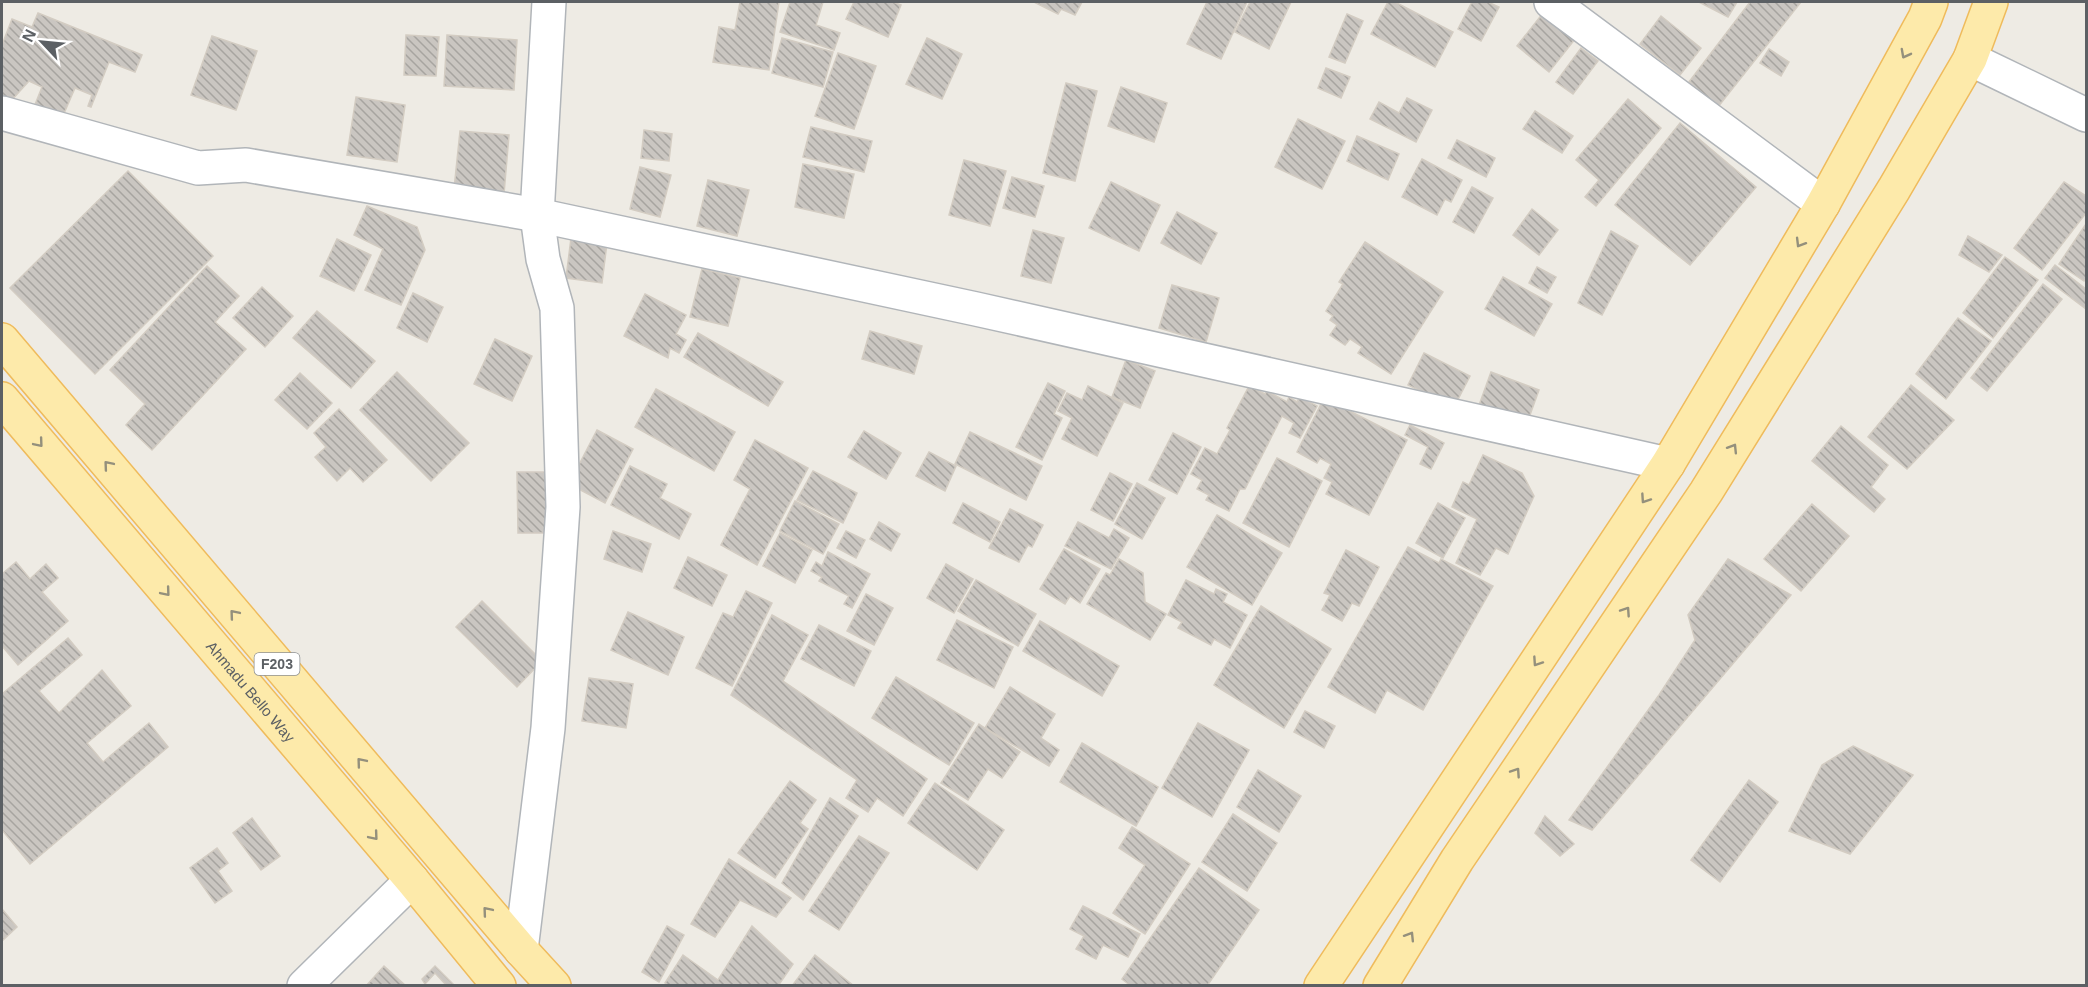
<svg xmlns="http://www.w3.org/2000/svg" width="2088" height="987" viewBox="0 0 2088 987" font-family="Helvetica,sans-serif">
<defs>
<pattern id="building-back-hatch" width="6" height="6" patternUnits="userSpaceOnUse" patternTransform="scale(1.5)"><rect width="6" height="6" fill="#cac6c1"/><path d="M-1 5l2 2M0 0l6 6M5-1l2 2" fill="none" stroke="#a7a4a0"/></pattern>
</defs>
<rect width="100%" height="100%" fill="#eeebe4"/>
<g fill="url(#building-back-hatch)" stroke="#d3ccc2" stroke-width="1.5">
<path d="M740 2H779L769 70 713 62 719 27 735 30Z"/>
<path d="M790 2H823L816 25 840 33 834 50 780 32Z"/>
<path d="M854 2H893L901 5 888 37 846 19Z"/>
<path d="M1034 2H1082L1075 15 1061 9 1058 14Z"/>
<path d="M1207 2H1247L1221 59 1187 44Z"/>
<path d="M1250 2H1291L1269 49 1235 32Z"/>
<path d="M1388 2H1395L1453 32 1435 67 1371 34Z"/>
<path d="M1472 2H1488L1499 7 1481 41 1458 29Z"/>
<path d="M1699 2H1737L1728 17Z"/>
<path d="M1750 2H1801L1718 107 1689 82Z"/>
<path d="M38 13 142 55 135 72 109 62 91 107 88 106 92 95 75 88 62 118 34 107 42 87 29 81 11 101 2 98V45L12 19 32 27Z"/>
<path d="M1543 13 1575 39 1549 72 1517 46Z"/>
<path d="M1347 14 1363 21 1345 63 1329 57Z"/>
<path d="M1661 16 1701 48 1680 75 1640 44Z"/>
<path d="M406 35 439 37 436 76 404 75Z"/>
<path d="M447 35 517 40 514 90 444 86Z"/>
<path d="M212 36 257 51 236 110 191 95Z"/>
<path d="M782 38 833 52 823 87 772 73Z"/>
<path d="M927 38 962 54 942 99 906 84Z"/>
<path d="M1581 48 1598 61 1573 94 1556 82Z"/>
<path d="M1769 49 1789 62 1781 76 1760 63Z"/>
<path d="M838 53 876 66 854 129 815 116Z"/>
<path d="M1326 68 1350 77 1341 98 1318 88Z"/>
<path d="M1066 83 1097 91 1075 181 1043 173Z"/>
<path d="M1121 87 1167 103 1154 142 1108 126Z"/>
<path d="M356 97 405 105 397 162 347 155Z"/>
<path d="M1407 98 1432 110 1416 142 1370 119 1379 102 1399 113Z"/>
<path d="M1628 99 1661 128 1596 206 1585 197 1599 180 1576 160Z"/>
<path d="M1535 111 1573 136 1562 153 1523 129Z"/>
<path d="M1298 119 1345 141 1322 189 1275 167Z"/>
<path d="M1680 123 1756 187 1690 265 1615 205Z"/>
<path d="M811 127 872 141 864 172 803 157Z"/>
<path d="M644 130 672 134 669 161 641 158Z"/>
<path d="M460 131 509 135 504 194 454 189Z"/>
<path d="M1357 136 1399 154 1388 180 1347 161Z"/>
<path d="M1457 140 1495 158 1486 177 1448 158Z"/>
<path d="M1422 159 1462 180 1451 202 1445 199 1437 215 1402 197Z"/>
<path d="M964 160 1006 171 990 226 949 215Z"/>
<path d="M803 164 854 174 844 218 795 207Z"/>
<path d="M640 167 671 175 660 217 630 209Z"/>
<path d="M128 171 213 256 95 374 10 288Z"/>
<path d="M1012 177 1044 186 1035 217 1003 208Z"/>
<path d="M708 180 749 190 737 236 697 226Z"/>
<path d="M1111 182 1160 205 1139 251 1089 228Z"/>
<path d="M2064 182 2086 196V213L2042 270 2014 248Z"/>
<path d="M1472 187 1493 198 1474 233 1453 222Z"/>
<path d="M367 206 417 227 425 250 401 305 365 290 383 249 354 235Z"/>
<path d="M1532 209 1558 230 1539 255 1513 235Z"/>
<path d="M1177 212 1217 233 1201 264 1161 243Z"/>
<path d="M2086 224V278L2084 281 2059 264Z"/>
<path d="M1033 230 1064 238 1051 283 1021 276Z"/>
<path d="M1611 231 1638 246 1602 315 1578 303Z"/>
<path d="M1968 236 2002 255 1989 272 1959 255Z"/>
<path d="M571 238 607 243 602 283 566 278Z"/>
<path d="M337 239 371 255 354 291 320 276Z"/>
<path d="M1365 242 1443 292 1391 374 1358 353 1362 347 1350 339 1345 345 1330 335 1337 325 1330 320 1333 316 1326 311 1343 284 1339 282Z"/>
<path d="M2005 257 2038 280 1993 338 1963 313Z"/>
<path d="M2055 265 2086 289V309L2045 278Z"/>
<path d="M207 266 239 296 215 322 246 349 152 450 126 425 145 404 110 370Z"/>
<path d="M1537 267 1556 277 1547 293 1529 283Z"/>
<path d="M702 269 740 278 728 326 690 317Z"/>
<path d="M1503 277 1552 304 1534 336 1485 309Z"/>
<path d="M2043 284 2062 299 1987 391 1971 378Z"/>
<path d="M1172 285 1219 298 1206 342 1159 328Z"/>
<path d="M262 287 293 316 265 347 233 318Z"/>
<path d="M413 293 443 307 427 342 397 328Z"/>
<path d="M645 294 686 315 676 334 686 340 679 353 670 348 668 358 624 336Z"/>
<path d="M317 311 375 361 351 388 293 338Z"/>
<path d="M1958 318 1991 341 1946 399 1916 374Z"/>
<path d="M870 331 922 346 914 374 862 359Z"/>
<path d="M698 333 783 382 768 406 684 357Z"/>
<path d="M495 339 532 356 512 401 474 384Z"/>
<path d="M1424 353 1470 376 1454 407 1408 385Z"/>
<path d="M1126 360 1155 371 1140 408 1112 397Z"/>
<path d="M397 372 469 443 431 481 360 410Z"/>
<path d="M1491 372 1539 390 1526 426 1478 408Z"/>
<path d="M300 373 332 403 307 429 275 400Z"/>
<path d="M1048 383 1065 391 1054 414 1062 418 1042 460 1016 447Z"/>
<path d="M1911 385 1954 420 1907 469 1868 437Z"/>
<path d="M1088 386 1123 403 1097 456 1062 439 1072 418 1058 411 1067 393 1082 400Z"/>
<path d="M1249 386 1265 394 1267 391 1287 402 1289 397 1297 402 1300 397 1317 406 1300 438 1289 433 1294 423 1282 416 1245 489H1240L1229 511 1206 500 1209 495 1197 489 1202 480 1191 474 1205 448 1217 454 1230 430 1227 428Z"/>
<path d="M656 389 735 432 714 471 635 427Z"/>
<path d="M1324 398 1407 440 1369 515 1326 494 1332 482 1324 478 1331 464 1320 458 1317 463 1297 452Z"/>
<path d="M339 409 387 460 363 482 350 468 337 481 315 457 326 447 314 433Z"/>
<path d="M1410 425 1444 443 1431 469 1420 464 1428 447 1405 435Z"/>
<path d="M1841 426 1888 465 1871 487 1885 499 1874 512 1812 461Z"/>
<path d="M597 430 633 449 605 503 569 484Z"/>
<path d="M864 431 901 453 886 479 848 457Z"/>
<path d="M970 432 1042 466 1026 500 955 464Z"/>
<path d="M1173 433 1201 447 1177 494 1149 480Z"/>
<path d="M755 440 808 468 757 565 721 545 750 489 734 480Z"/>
<path d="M929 452 956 466 945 491 916 476Z"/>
<path d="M1483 455 1522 473 1534 496 1508 554 1496 548 1480 575 1456 563 1477 519 1452 507 1463 482 1469 485Z"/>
<path d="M1277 458 1322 481 1289 547 1243 523Z"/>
<path d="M630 466 667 484 660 498 691 514 679 539 611 505Z"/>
<path d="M813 471 857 493 843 523 797 500Z"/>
<path d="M517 472H549V533H518Z"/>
<path d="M1110 473 1132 484 1113 521 1091 510Z"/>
<path d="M1137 483 1165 498 1142 539 1115 524Z"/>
<path d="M795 501 839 524 823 554 780 531Z"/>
<path d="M963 503 1000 522 990 542 953 523Z"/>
<path d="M1438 503 1465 518 1443 558 1416 543Z"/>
<path d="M1812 504 1849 536 1801 591 1764 559Z"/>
<path d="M1010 509 1043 525 1032 547 1028 545 1019 562 989 548Z"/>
<path d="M1217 515 1282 553 1252 605 1187 567Z"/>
<path d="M879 522 900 534 891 551 870 539Z"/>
<path d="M1078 522 1109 538 1114 529 1129 538 1111 569 1065 546Z"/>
<path d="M613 531 651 544 642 572 604 559Z"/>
<path d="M846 531 865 540 856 558 837 548Z"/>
<path d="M780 533 812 550 795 583 763 566Z"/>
<path d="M1408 547 1439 563 1441 559 1493 586 1423 710 1387 690 1375 713 1328 687Z"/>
<path d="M1064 549 1100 569 1080 603 1070 596 1065 604 1040 589Z"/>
<path d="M1346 550 1379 567 1359 606 1352 603 1342 621 1322 610 1330 595 1324 593Z"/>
<path d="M828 552 870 574 852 608 844 604 849 596 819 581 822 577 811 571 816 562 822 566Z"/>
<path d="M688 557 727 575 712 606 674 588Z"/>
<path d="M1119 559 1143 573 1145 602 1166 614 1150 640 1087 604 1106 573 1110 575Z"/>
<path d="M1728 559 1791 595 1592 830 1569 820 1659 695 1695 640 1688 615Z"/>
<path d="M16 562 30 579 46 564 58 578 42 592 68 621 18 665 2 646V574Z"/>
<path d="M946 564 973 579 954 613 927 598Z"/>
<path d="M976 580 1036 614 1018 646 958 611Z"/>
<path d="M1186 580 1214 594 1216 589 1227 594 1223 602 1247 615 1230 648 1214 639 1211 645 1178 628 1182 622 1168 615Z"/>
<path d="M746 591 772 603 732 686 696 668 723 613 733 617Z"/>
<path d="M866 594 893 608 874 645 847 631Z"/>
<path d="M482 601 542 661 517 687 456 627Z"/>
<path d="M1261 606 1331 649 1284 728 1214 685Z"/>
<path d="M628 612 684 637 668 675 611 650Z"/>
<path d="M772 615 808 635 783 681 927 779 903 816 877 798 868 812 846 798 857 780 731 695Z"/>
<path d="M957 620 1013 647 994 688 937 660Z"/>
<path d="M1040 621 1119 666 1102 696 1023 651Z"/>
<path d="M819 625 871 651 854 686 801 659Z"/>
<path d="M68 638 82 655 39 691 59 713 102 670 131 706 87 743 103 762 149 723 168 747 30 864 2 830V694Z"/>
<path d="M896 677 974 723 949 765 872 718Z"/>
<path d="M589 678 633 684 626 728 582 721Z"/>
<path d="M1010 687 1055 714 1041 738 1059 750 1049 766 985 728Z"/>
<path d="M1305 711 1335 726 1324 748 1294 732Z"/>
<path d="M1198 723 1249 750 1212 817 1162 788Z"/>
<path d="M979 724 1020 752 1002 778 988 769 968 800 941 783Z"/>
<path d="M1082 743 1158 787 1136 826 1060 782Z"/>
<path d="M1853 746 1913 775 1850 854 1789 831 1822 765Z"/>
<path d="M1258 770 1301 796 1279 832 1237 807Z"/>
<path d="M1749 780 1778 802 1720 882 1691 860Z"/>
<path d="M790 781 816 800 800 823 808 829 775 878 738 853Z"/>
<path d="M935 783 1004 830 977 870 908 823Z"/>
<path d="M830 798 858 816 803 900 782 883Z"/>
<path d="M1233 814 1277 843 1247 891 1202 862Z"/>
<path d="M1545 816 1574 844 1560 856 1535 833Z"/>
<path d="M252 818 280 856 261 870 233 833Z"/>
<path d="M1132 827 1190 864 1145 934 1113 913 1145 865 1119 848Z"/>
<path d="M859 836 889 853 839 930 809 911Z"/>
<path d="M217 848 228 863 218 871 232 891 215 903 190 868Z"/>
<path d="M729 859 791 898 776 917 740 900 715 937 691 924Z"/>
<path d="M1199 868 1259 910 1207 986H1131L1122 979Z"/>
<path d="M1083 906 1140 934 1128 957 1103 945 1096 959 1076 949 1084 936 1070 929Z"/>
<path d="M2 909 17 927 2 941Z"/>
<path d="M667 926 684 935 659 982 642 972Z"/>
<path d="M752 926 793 964 778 986H668L665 983 683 955 718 980Z"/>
<path d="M815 955 854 986H792Z"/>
<path d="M384 966 406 986H366Z"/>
<path d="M435 966 455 986H447L435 973 425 984 422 979Z"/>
</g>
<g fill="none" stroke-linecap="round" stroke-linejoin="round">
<defs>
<g id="minor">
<path d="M1551 2 1823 204"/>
<path d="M1970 59 2086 115"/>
<path d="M2 113 198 168 246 165 537 215 976 309 1668 464"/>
<path d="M521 950 548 728 563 507 557 308 543 259 537 215 549 2"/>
<path d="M304 986 412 880"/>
</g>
<g id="major">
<path d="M2 340 521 950 554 986"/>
<path id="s1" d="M2 399 412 880 499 986"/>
<path d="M1321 986 1668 464 1823 204 1925 18 1931 2"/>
<path d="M1380 986 1457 860 1706 492 1894 189 1970 59 1991 2"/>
</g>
</defs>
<use href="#minor" stroke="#b1b5b9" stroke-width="36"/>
<use href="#major" stroke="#efbb5c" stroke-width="36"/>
<use href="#minor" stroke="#fff" stroke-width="33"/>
<use href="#major" stroke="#fdeaaa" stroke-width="33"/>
</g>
<defs><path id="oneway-chevron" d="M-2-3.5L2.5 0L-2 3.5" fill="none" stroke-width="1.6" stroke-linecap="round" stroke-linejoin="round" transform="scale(1.5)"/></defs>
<g stroke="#94907c">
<use href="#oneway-chevron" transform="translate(1905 54) rotate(118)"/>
<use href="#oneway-chevron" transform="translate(1800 243) rotate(121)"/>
<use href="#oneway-chevron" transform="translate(39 443) rotate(50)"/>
<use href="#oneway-chevron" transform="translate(1733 448) rotate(-58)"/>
<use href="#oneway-chevron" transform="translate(108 465) rotate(-130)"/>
<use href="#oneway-chevron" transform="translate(1645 499) rotate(124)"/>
<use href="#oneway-chevron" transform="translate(166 592) rotate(50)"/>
<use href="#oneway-chevron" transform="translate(1626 611) rotate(-56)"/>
<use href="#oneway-chevron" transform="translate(234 614) rotate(-130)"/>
<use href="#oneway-chevron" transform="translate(1537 662) rotate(124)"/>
<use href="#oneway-chevron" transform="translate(361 762) rotate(-130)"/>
<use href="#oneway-chevron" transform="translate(1516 772) rotate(-56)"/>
<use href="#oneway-chevron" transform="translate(374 836) rotate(50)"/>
<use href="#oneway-chevron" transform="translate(487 911) rotate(-130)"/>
<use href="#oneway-chevron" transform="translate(1410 936) rotate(-58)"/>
</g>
<g text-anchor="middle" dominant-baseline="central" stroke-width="6" stroke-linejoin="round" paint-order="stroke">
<rect fill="#fff" stroke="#8d9092" stroke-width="1.5" x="254.5" y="653" width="45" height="22" rx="4.5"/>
<g font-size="14" font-weight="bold" fill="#5c6064">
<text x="277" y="664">F203</text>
</g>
<g font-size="15" fill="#5c6064" stroke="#fff">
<text stroke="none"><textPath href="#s1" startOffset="384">Ahmadu Bello Way</textPath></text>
</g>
</g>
<rect width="2088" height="987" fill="none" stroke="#5c6064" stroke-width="6"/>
<g transform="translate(42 42) rotate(296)" stroke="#ffffff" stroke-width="4.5" paint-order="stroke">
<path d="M0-4.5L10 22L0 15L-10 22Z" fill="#5c6064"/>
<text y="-9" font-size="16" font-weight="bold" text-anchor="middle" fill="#5c6064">N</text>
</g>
</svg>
